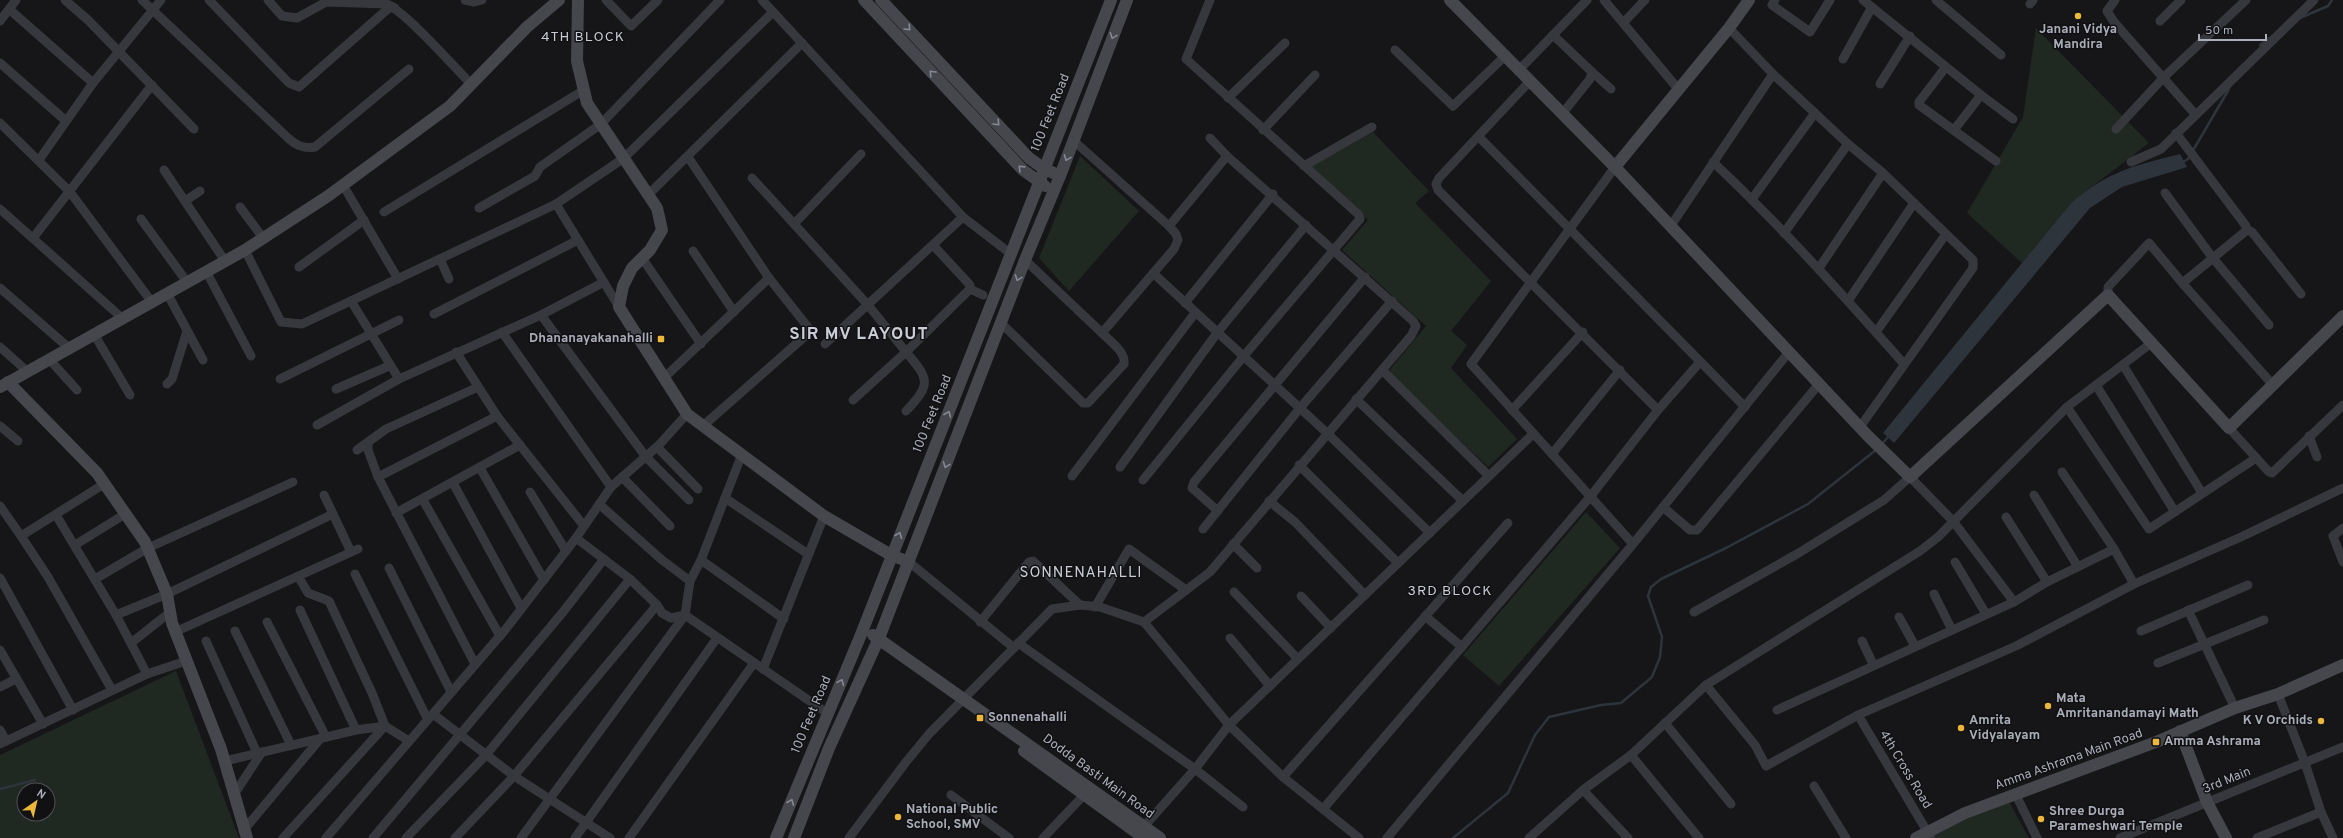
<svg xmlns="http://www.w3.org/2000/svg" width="2343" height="838" viewBox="0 0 2343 838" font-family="Overpass,sans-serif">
<rect width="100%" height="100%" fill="#161618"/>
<g fill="#202822" fill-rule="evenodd">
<path d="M2036 28 2149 143 2071 203 2022 263 1967 213 2023 117Z"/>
<path d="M1373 132 1429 191 1415 203 1491 281 1451 331 1467 345 1451 368 1517 439 1488 467 1388 372 1426 326 1342 250 1368 220 1309 168Z"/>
<path d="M1080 156 1139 211 1069 291 1039 258Z"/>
<path d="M1586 512 1620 548 1499 686 1463 655Z"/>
<path d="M176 671 239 838H0V755ZM24 790H48V814H24Z"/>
<path d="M2008 800 2029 838H1936L1934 833Z"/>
</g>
<path fill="#2d343c" d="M2180 154 2187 167 2122 187 2090 208 1894 443 1883 433 2071 203C2109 171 2133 166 2180 154Z"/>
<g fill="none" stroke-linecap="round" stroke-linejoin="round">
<g stroke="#2d343c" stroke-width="2.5">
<path d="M2300 18 2328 6 2332 0"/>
<path d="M2260 45 2269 38"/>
<path d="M2183 162 2188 159 2229 89"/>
<path d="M1882 444 1889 436"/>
<path d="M0 789 35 780"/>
<path d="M1453 838 1508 793 1535 735 1549 717 1601 705 1621 703 1652 677 1660 657 1662 637 1648 596 1651 587 1661 579 1726 548 1808 504 1877 449"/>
</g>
<g stroke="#37383d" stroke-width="9">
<path d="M65 0 88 20 194 129"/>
<path d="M142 0 288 138C296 145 303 149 315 147L409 69"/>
<path d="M209 0 289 83 299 87 390 7C403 9 459 72 472 85"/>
<path d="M268 0 282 16 297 18 326 2 387 4 395 8"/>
<path d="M465 0 474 2 482 0"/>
<path d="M606 0 631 26 658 0"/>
<path d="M762 0 963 217 1011 254"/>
<path d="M1604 0 1679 90"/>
<path d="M1775 0 1772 5 1810 32 1830 0"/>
<path d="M1863 0 1981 95 1954 130"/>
<path d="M1936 0 2001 55"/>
<path d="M2115 0 2107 11 2114 22 2195 114"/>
<path d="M2030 4 2033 0"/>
<path d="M9 9 93 83"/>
<path d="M0 21 16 0"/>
<path d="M2160 21 2181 0"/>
<path d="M1624 22 1645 0"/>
<path d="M1729 28 1773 74 1848 144 1883 173 1973 260V268L1860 427"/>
<path d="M1553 35 1592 72 1590 79 1562 114"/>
<path d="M1395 50 1453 106 1505 56"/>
<path d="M1843 59 1872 7"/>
<path d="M0 63 66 121"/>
<path d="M1945 68 1919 102V105L1996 161"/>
<path d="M1519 70 1587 0"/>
<path d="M1592 72 1611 89"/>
<path d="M1530 81 1439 178 1436 184 1438 190 1658 410"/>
<path d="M1880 84 1910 36"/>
<path d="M1981 95 2013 119"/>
<path d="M1228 98 1285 43"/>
<path d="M0 123 70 192 151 301"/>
<path d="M2116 129 2164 77 2246 0"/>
<path d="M1263 130 1315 75"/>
<path d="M2176 133 2246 226 2247 230 2252 232 2301 294"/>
<path d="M1479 137 1745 407"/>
<path d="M1210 138 1227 156"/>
<path d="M688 157 769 278 811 331 704 425"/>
<path d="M39 160 93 83 161 0"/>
<path d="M1713 162C1781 226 1843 295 1904 364"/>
<path d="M2131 162 2161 149 2314 0"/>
<path d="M1304 166 1372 127"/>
<path d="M1615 167 1471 364 1633 544"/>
<path d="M164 170 225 261"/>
<path d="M752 178 868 305 906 352 853 400"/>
<path d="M343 185 398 279"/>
<path d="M2165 193 2212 257 2269 325"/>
<path d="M648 195 802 43"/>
<path d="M1752 199 1815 113"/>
<path d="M185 201 200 191"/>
<path d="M556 204 624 158 773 12"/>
<path d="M240 207 263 238"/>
<path d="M479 208 535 176 540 167 601 124 720 0"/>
<path d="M0 209 122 318"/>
<path d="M384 212 584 90"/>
<path d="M141 219 187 282"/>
<path d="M794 224 861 154"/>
<path d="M1670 227 1773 74"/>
<path d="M2247 230 2185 281 2184 285 2273 385"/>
<path d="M1784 233 1848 144"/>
<path d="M33 238 152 85"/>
<path d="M245 250 281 322 302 324 556 204 619 307"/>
<path d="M693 251 734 312"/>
<path d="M642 258 701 344"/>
<path d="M440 259 449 279"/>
<path d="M1025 260 1102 333 1174 249 1178 240 1176 234 1169 226 1074 141"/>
<path d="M299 267 364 220"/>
<path d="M1819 268 1883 173"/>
<path d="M206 271 251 356"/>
<path d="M1153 273 1327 433 1430 533"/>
<path d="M0 288 69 348"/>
<path d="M970 289 983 295"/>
<path d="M167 293 203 360"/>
<path d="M2108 295V287L2149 243 2184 285"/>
<path d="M351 301 399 379"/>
<path d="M1848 301 1914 203"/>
<path d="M1185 303 1273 194"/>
<path d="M434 314 578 240"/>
<path d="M541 315 646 457 689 500"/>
<path d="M1001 323 1083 403H1088L1124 364C1126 352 1110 341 1102 333"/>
<path d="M502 332 611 487"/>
<path d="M1876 332 1946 234"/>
<path d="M94 334 130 395"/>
<path d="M825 344 963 217"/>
<path d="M0 347 27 371"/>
<path d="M456 352 497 416 584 526"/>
<path d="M49 359 77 390"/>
<path d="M2123 365 2202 493"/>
<path d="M1382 370 1489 476"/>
<path d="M665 377 769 278"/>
<path d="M280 379 399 320"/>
<path d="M167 384 172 379 187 331"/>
<path d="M2096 385 2175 512"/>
<path d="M336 389 389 366"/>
<path d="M1356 399 1463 501"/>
<path d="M2067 407 2149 529 2256 458"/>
<path d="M1512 410 1583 332"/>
<path d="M906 411C932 384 929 379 906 352L970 289V285L933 245"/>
<path d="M317 425 399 379 541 315 604 282"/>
<path d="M0 426 18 441"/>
<path d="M2229 428 2269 472 2272 473 2343 405"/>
<path d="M2309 436 2317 457"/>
<path d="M368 444V450L378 477 475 664"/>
<path d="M657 447 698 489"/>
<path d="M357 450 386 429 478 387"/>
<path d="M1552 454 1620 370"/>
<path d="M1299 465 1398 563"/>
<path d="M1120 467 1217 333 1306 225"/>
<path d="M480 468 544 580"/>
<path d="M2062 472 2114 549 2134 584"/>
<path d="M1072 476 1195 313"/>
<path d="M378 477 497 416"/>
<path d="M622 477 670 526"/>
<path d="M1143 480 1243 357 1360 219 1359 215 1186 59 1210 0"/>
<path d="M453 483 521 608"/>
<path d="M530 492 566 551"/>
<path d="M324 495 351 552"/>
<path d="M2034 495 2078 567"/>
<path d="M725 498 808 554"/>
<path d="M423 500 500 636"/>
<path d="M1269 501 1295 522 1365 595"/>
<path d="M599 504 662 560 690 581"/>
<path d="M0 506 21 536 104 484"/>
<path d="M1663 507 1690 530H1697L1819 384"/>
<path d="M1218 511 1192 488 1194 482 1365 277"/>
<path d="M396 513 520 445"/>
<path d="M56 515 116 615 147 674"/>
<path d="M2006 517 2047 582"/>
<path d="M2343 528 2333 536 2343 562"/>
<path d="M1203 529 1300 408 1392 301"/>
<path d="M21 536 48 577 112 690"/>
<path d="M576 538 630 579 657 605 662 613 671 618 685 615 827 713"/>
<path d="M1233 544 1257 568"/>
<path d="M75 545 125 514"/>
<path d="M701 560 784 619"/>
<path d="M909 562 1014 648"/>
<path d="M1955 562 1986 614"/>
<path d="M389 568 451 692"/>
<path d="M355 574 427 718"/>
<path d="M0 578 73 710"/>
<path d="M95 579 148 548 293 482"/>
<path d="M1234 592 1298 659"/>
<path d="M1934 594 1952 630"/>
<path d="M1301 596 1331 628"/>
<path d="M1095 607 1129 549 1186 590"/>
<path d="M300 610 356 730"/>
<path d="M2188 610 2235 708"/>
<path d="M1694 612 1797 554 1884 500 1910 477 1953 521 2014 602"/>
<path d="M116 615 167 594 333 514"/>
<path d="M1425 616 1462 647"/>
<path d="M1899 617 1915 646"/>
<path d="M267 622 326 737"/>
<path d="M980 622 1029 562 1033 561 1080 605"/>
<path d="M1144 622 1210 572 1411 336 1416 326 1413 321 1227 156 1169 226"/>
<path d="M235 631 291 745"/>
<path d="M2141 631 2248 585"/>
<path d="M175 632 358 549"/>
<path d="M1230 638 1270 686"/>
<path d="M206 641 257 753"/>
<path d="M1862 641 1873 664"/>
<path d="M131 643 169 613"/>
<path d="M1018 643 1195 769 1243 807"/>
<path d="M0 650 43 724"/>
<path d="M2158 663 2264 620"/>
<path d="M763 669 824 516"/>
<path d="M1706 685 1755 745 1766 766 1858 715 2016 646 2134 584 2241 537 2343 488"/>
<path d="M0 687 16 679"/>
<path d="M2278 694 2305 763 2321 812 2333 838"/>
<path d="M1777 710 2014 602 2047 582 2114 549"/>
<path d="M433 714 514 776 610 838"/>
<path d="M1858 715 1931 838"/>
<path d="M1665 723 1731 804"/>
<path d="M0 730 6 741"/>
<path d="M0 744 147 674 186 661"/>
<path d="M1631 755 1699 838"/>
<path d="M225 761 356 730 385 726 409 741"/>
<path d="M1283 777 1508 523"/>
<path d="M1814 786 1846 838"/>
<path d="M1583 790 1628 838"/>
<path d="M235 793 262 752"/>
<path d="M2015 793 2037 838"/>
<path d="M951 795 1009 838"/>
<path d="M1323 809 1590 497 1658 410 1700 362"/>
<path d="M243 831 320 739"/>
<path d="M1140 831 1195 769 1229 725 1283 777 1359 838"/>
<path d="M283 838 385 726 372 693 329 601 308 593 298 576"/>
<path d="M326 838 505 630 576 538 611 487 659 445 687 414"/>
<path d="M373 838 563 612 604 559"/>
<path d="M406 838 486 755 630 579"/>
<path d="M455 838 514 776 657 605"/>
<path d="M521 838 685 615 690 581 701 560 742 454"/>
<path d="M575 838 717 638"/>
<path d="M629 838 754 663"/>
<path d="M849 838 906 762 929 734 1052 609 1080 605 1100 607 1144 622 1229 725 1533 434"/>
<path d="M1043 838 1084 795"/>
<path d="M1387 838 1633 544 1789 352"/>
<path d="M1529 838 1583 790 1631 755 1706 685 1920 551 1938 537 2067 407 2150 344"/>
<path d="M2120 838 2343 747"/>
<path d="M2257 838 2321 812"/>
</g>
<g stroke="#45474d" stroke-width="12">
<path d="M578 0 577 61 587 103 657 208 662 230 650 250 632 268 623 286 619 307 687 414 824 516 891 555 909 562"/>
<path d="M864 0 1023 170 1045 186"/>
<path d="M881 0 1029 158 1043 168 1060 176"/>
<path d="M1450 0 1615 167"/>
<path d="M1749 0 1729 28 1615 167 1868 436 1910 477 2108 295 2229 428 2343 316"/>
<path d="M8 382 97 473 145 542 167 594 172 623 221 749 247 838"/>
<path d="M0 387 245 250 328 196 450 106 527 27 559 0"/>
<path d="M873 635 1160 838"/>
<path d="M2180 731 2207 802 2226 838"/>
<path d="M1024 751 1144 838"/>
<path d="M776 838 860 637 1111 0"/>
<path d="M794 838 829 748 879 638 1025 260 1060 176 1127 0"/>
<path d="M1916 838 1965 813 2156 742 2235 708 2278 694 2343 665"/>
</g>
</g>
<defs><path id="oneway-chevron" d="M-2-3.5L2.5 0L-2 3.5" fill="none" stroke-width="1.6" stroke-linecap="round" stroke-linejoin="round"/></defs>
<g stroke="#868993">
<use href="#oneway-chevron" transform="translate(908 28) rotate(47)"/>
<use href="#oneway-chevron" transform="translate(1113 36) rotate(111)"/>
<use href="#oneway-chevron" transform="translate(932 73) rotate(-133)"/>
<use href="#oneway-chevron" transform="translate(997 123) rotate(47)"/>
<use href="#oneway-chevron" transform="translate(1067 158) rotate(111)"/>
<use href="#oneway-chevron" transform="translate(1021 168) rotate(-136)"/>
<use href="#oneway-chevron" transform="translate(1018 278) rotate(111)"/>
<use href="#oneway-chevron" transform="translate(948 414) rotate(-68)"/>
<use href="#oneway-chevron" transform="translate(946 465) rotate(111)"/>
<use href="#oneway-chevron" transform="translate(899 535) rotate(-68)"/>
<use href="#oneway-chevron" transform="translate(841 682) rotate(-66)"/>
<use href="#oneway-chevron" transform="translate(791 802) rotate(-68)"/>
</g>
<g fill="#ecb73a" stroke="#111113" stroke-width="1.5">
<circle cx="2078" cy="16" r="4"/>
<rect x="657" y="335" width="8" height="8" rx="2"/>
<circle cx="2048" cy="706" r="4"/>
<rect x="976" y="714" width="8" height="8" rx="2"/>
<circle cx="2321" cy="721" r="4"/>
<circle cx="1961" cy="728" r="4"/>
<rect x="2152" y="738" width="8" height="8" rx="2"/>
<circle cx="898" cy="817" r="4"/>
<circle cx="2041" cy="819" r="4"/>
</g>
<g text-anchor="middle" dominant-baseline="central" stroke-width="3" stroke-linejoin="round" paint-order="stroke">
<g font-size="13" font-weight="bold" fill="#a9adb8" stroke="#111113" text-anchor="start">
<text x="2078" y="30" text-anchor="middle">Janani Vidya<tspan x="2078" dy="15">Mandira</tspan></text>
<text x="653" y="339" text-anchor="end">Dhananayakanahalli</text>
<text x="2056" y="699">Mata<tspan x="2056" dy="15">Amritanandamayi Math</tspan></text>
<text x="988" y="718">Sonnenahalli</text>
<text x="1969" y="721">Amrita<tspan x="1969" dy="15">Vidyalayam</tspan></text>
<text x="2313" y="721" text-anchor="end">K V Orchids</text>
<text x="2164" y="742">Amma Ashrama</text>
<text x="906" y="810">National Public<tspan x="906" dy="15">School, SMV</tspan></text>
<text x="2049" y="812">Shree Durga<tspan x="2049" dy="15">Parameshwari Temple</tspan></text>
</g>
<g font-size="13" fill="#a9adb8" stroke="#111113">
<text transform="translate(1051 113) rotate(-68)">100 Feet Road</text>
<text transform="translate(933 414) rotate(-68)">100 Feet Road</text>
<text transform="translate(812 715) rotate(-67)">100 Feet Road</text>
<text transform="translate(2069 760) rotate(-20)">Amma Ashrama Main Road</text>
<text transform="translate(1905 770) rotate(59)">4th Cross Road</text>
<text transform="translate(1098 777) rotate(36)">Dodda Basti Main Road</text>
<text transform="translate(2227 781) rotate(-22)">3rd Main</text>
</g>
<g font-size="14" letter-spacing="1" fill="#c9ccd4" stroke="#111113">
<text x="583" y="37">4TH BLOCK</text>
<text x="1450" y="591">3RD BLOCK</text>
</g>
<g font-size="15" letter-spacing="1" fill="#c9ccd4" stroke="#111113">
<text x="1081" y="573">SONNENAHALLI</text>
</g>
<g font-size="17" font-weight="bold" letter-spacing="1" fill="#c9ccd4" stroke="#111113">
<text x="859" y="335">SIR MV LAYOUT</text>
</g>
</g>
<g transform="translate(36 802) rotate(34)"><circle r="19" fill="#111113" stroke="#4e4f55"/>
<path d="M0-3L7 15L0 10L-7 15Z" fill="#ecb73a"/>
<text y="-6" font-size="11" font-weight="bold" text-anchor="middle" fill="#a9adb8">N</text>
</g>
<path d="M2199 34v6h67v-6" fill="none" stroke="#a9adb8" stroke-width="2"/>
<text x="2205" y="34" font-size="12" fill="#a9adb8" stroke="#111113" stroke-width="3" paint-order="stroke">50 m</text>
</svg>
